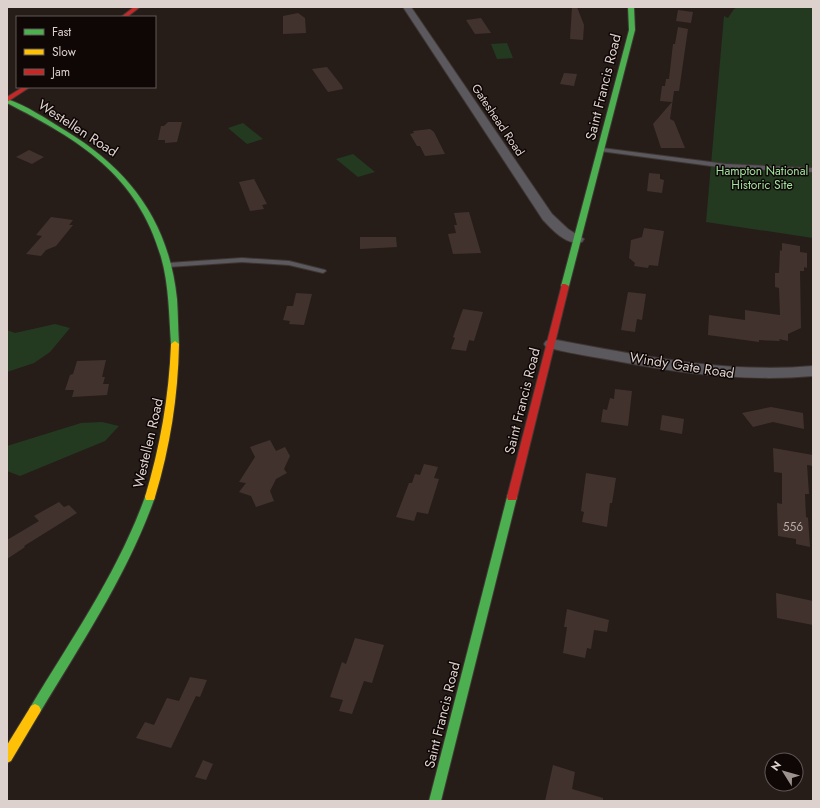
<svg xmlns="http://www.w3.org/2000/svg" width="820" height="808" viewBox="0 0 820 808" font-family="Jost,sans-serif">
<rect width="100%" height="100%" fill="#261d19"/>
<g fill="#233a21">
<path d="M738 7H813V238L706 222 724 16 728 18 734 9Z"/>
<path d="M507 43 513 58 497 59 491 44Z"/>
<path d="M243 123 263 139 247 144 228 128Z"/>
<path d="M353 154 375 172 358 177 336 159Z"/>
<path d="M55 324 70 328 50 352 34 363 7 372V330L15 333Z"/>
<path d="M102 422 119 426 105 441 20 476 7 471V446L81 423Z"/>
</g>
<g fill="#42322d">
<path d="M572 7H577L584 25 583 40 570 39Z"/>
<path d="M678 10 693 12 691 23 676 21Z"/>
<path d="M298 13 305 18 306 33 283 34V16Z"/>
<path d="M481 18 491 33 475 34 466 20Z"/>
<path d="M678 27 688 29 679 91H674L670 119 674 121 685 148H661L653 124 672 102 660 101 662 86H665L666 79H669L673 44H675Z"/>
<path d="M327 67 342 86 343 89 328 92 312 69Z"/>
<path d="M564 73 577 74 574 86 560 84Z"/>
<path d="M168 122H182L177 142 165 143V140H158L161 126H164Z"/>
<path d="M430 129 434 132 445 154 425 156 420 146H417L410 134 414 133 413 131Z"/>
<path d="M29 150 44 157 32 164 16 157Z"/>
<path d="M649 173 660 174V179L664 180 662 193 647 191Z"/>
<path d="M254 179 267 204 262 205 264 209 250 211 239 182Z"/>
<path d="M469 212 481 253 453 254 448 234 456 233 454 225H457L454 213Z"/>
<path d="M51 217 73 220 69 225H73L56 246 46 250 41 256 26 254 42 236 36 235Z"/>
<path d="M644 228 664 231 658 266 649 265 648 268 634 266 635 263 629 258 631 240 642 237Z"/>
<path d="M360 237H396L397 247 360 249Z"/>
<path d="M782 243 800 246V252L807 253V268L804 267V271H800L801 328 788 334V341L779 339 780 341 759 340V342L708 335 709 315 745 320V310L780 315 779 288 775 287V273H779L780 250 782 251Z"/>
<path d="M628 292 646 294 642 320 637 319 635 332 621 330Z"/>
<path d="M296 293 312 294 304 325 289 324 290 321 283 320 287 306H293Z"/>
<path d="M463 309 483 312 474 341 469 340 466 351 451 349 455 338 453 337Z"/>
<path d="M106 360 102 377H105L103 384H109L107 395 72 397 74 390H65L70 375 73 374 77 361Z"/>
<path d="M615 389 632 391 628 426 601 422 603 409 607 410 610 398 614 399Z"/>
<path d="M771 407 803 413 804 429 773 422 753 427 742 413Z"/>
<path d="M662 415 684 419 682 434 660 430Z"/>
<path d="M270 440 276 451 285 447 290 456 284 469 287 473 276 479 270 491 274 501 256 507 251 496 239 492 246 483 239 482 255 457 250 447Z"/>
<path d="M773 448 813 455V466L807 465 809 494H805L806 517 808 518 810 547 796 544V539L778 536 777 503 782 504V473L774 472Z"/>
<path d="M424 464 438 467 434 478 439 479 428 514 417 512 414 521 396 517 409 483H412L415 474 420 475Z"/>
<path d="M586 473 616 478 612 503H610L607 527 582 522 584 512 581 511Z"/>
<path d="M59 502 64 507 69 505 77 513 24 546 25 547 7 559V540L39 521 34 516Z"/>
<path d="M776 593 813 601V625L777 618Z"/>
<path d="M567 609 609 620 607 632 594 630 591 649 587 648 585 658 563 653 567 627H564Z"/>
<path d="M355 638 384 645 372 683 364 681 352 714 339 711 343 700 330 697 342 662 346 664Z"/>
<path d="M190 677 207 680 200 697 196 696 171 748 136 738 145 722 154 725 167 698 179 701Z"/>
<path d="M203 760 213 764 206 780 195 777Z"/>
<path d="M553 765 575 772 572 789 603 798V801H545Z"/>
</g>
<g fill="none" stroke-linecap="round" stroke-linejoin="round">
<defs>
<g id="lane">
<path d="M602 148 726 164 813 168V172L726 168 600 151V149Z"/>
<path d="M242 258 289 261 325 270 326 271 323 273 289 265 242 262 168 267 165 265 168 263Z"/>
</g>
<g id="street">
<path d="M403 7H411L552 214 568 229 584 239 582 242C566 246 552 229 543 220Z"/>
<path d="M551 339C639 355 723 374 813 366V376C744 382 679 373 611 360 590 356 567 353 546 347L544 344 546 341Z"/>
</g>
<g id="fast">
<path d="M628 7H634L635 30 569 286 565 288 561 286 629 30Z"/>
<path d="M7 99C26 105 48 120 66 131 130 170 169 222 177 299 178 314 178 329 179 344L178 346H172L171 344C169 315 169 285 161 257 137 174 79 140 7 103Z"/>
<path d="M150 493 154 494 155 497C128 574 81 644 39 714L35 716 31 714 29 710 31 706C72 638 118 572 145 497L146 494Z"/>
<path d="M512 493 516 494 517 497 441 801H429L507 497 508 494Z"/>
</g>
<g id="slow">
<path d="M175 341 179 344C178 397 170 447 155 497L154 500H146L145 497C160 447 169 397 171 344Z"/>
<path d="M35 704 39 706 41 710 39 714 11 761 7 763V745L31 706Z"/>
</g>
<g id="jam">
<path d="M134 7H140L127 17H121Z"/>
<path d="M23 87H30L7 102V97Z"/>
<path d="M562 284H565L569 286 517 497 516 500H508L507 497Z"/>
</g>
</defs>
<use href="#lane" stroke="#3f3733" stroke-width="2"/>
<use href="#street" stroke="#3f3733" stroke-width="2"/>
<use href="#fast" stroke="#3f3733" stroke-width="2"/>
<use href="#slow" stroke="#3f3733" stroke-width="2"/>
<use href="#jam" stroke="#3f3733" stroke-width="2"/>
<use href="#lane" fill="#5b585e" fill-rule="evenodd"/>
<use href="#street" fill="#5b585e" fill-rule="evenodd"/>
<use href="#fast" fill="#4caf50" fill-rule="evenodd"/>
<use href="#slow" fill="#ffc107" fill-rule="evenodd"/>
<use href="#jam" fill="#c62828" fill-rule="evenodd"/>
</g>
<g text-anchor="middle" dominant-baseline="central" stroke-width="3" stroke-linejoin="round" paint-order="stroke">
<g font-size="12" fill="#ddd1cd" stroke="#0e0705">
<text transform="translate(498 120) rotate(56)">Gateshead Road</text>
</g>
<g font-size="12" fill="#a0e29f" stroke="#0e0705">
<text x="762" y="171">Hampton National<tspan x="762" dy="14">Historic Site</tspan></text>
</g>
<g font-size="12" fill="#b6a9a5">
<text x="793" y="527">556</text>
</g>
<g font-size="14" fill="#ddd1cd" stroke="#0e0705">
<text transform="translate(603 87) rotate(-76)">Saint Francis Road</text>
<text transform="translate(78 128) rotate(33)">Westellen Road</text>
<text transform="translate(682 365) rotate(9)">Windy Gate Road</text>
<text transform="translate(522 401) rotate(-76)">Saint Francis Road</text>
<text transform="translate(148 443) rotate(-77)">Westellen Road</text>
<text transform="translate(442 715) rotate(-76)">Saint Francis Road</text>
</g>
</g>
<rect width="820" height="808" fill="none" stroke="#ddd1cd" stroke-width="16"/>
<rect x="16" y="16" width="140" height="72" fill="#0e0705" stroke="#615855"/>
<rect x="24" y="29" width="20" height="6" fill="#4caf50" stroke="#615855"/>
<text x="52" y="36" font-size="12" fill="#ddd1cd">Fast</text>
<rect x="24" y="49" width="20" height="6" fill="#ffc107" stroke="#615855"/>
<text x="52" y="56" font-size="12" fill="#ddd1cd">Slow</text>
<rect x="24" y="69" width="20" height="6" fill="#c62828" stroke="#615855"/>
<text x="52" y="76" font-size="12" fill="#ddd1cd">Jam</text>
<g transform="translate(784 772) rotate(307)"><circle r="19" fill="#0e0705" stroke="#615855"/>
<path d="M0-3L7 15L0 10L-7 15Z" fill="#9d928e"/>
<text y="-6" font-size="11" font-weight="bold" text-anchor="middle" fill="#ddd1cd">N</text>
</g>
</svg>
